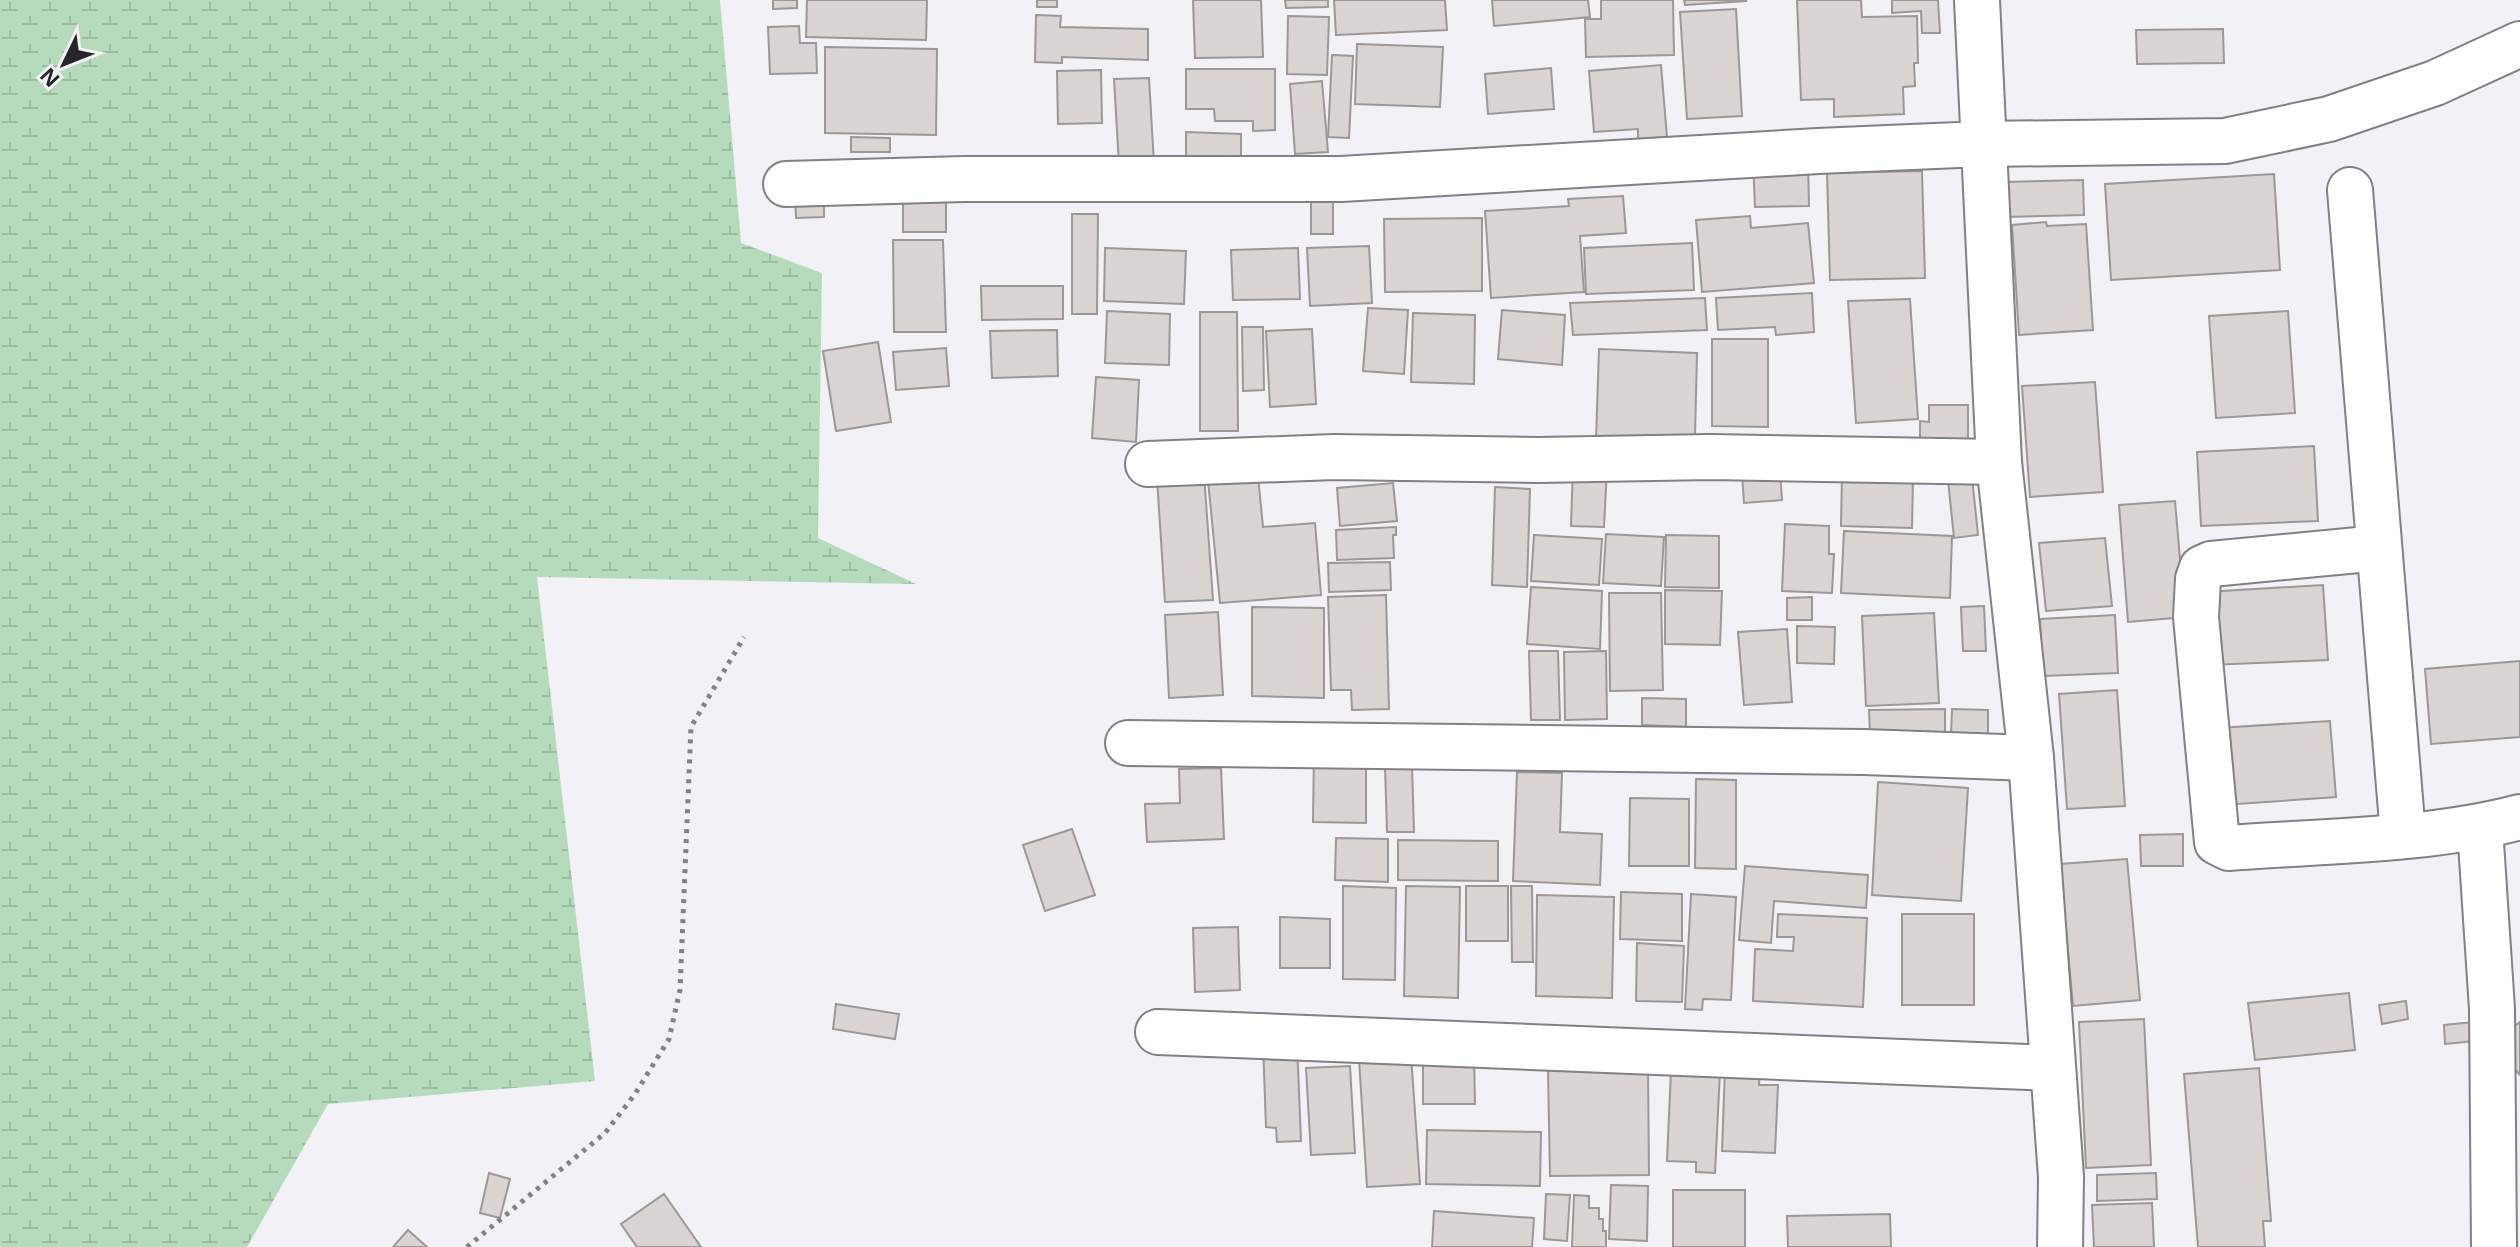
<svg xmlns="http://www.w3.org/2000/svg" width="2520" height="1247" viewBox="0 0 2520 1247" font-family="Arial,sans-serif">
<defs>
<pattern id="wetland-marsh" width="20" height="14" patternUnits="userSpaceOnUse" patternTransform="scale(2)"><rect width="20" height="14" fill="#b6dbbc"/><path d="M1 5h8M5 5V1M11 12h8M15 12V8" fill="none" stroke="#9cbca2"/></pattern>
</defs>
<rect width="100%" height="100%" fill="#f1f1f6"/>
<path fill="url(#wetland-marsh)" d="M0 0H720L741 243 822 273 818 538 916 584 537 577 595 1081 328 1104 247 1247H0Z"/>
<g fill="#dad4d3" stroke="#9d9796" stroke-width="2">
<path d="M773 0H797V8L773 9Z"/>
<path d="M807 0H927L926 40 806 37Z"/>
<rect x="1037" y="0" width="20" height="7"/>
<path d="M1193 0H1261L1263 57 1195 58Z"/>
<path d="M1285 0H1328V7L1286 8Z"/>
<path d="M1334 0H1445L1447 30 1336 35Z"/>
<path d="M1492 0H1588L1590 17 1494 26Z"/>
<path d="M1601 0H1673L1674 55 1586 57 1585 19H1601Z"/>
<path d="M1684 0H1746V1L1685 5Z"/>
<path d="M1797 0H1861L1862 17 1917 16 1918 63H1914L1915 86 1903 87 1904 114 1834 117V99L1801 100Z"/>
<path d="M1892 0H1938L1940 33H1922L1921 11 1892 13Z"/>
<path d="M1736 9 1742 116 1687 119 1680 12Z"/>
<path d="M1036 15 1061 16 1060 27 1148 29V60L1062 57V63L1035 62Z"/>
<path d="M1288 16 1329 17 1327 75 1287 74Z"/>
<path d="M799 26 800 43H816L817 73 770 74 768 27Z"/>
<path d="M2223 29 2224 63 2137 64 2136 30Z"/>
<path d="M1357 44 1443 47 1440 107 1355 104Z"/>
<path d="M825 47 937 49 936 135 825 133Z"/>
<path d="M1332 55 1353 56 1349 138 1328 137Z"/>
<path d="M1661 65 1667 137 1638 139V129L1594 132 1589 71Z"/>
<path d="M1551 68 1554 109 1488 114 1485 74Z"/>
<path d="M1186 69H1275V130L1253 131V121H1215L1214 109H1186Z"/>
<path d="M1101 70 1102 123 1058 124 1057 71Z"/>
<path d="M1149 78 1154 164 1119 165 1114 79Z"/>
<path d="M1322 81 1328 152 1295 154 1290 84Z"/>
<path d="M1186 132 1241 134V165L1186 164Z"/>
<path d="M851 137 890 138V152H851Z"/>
<path d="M1808 160 1809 206 1755 207 1753 161Z"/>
<path d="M1922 171 1925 278 1830 280 1827 173Z"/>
<path d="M2274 174 2280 270 2111 280 2105 184Z"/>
<path d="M2083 180 2084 215 2004 217 2002 182Z"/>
<rect x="1311" y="191" width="22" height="43"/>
<path d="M795 193H824V217L796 218Z"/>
<path d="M903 194 946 195V232H903Z"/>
<path d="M1623 196 1626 233 1580 236 1584 292 1491 298 1485 211 1569 206 1568 199Z"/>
<path d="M1072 214H1098L1097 314H1072Z"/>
<path d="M1750 216 1751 228 1808 223 1814 283 1702 292 1696 220Z"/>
<path d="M1482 218V291L1385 292 1384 219Z"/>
<path d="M2046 222 2047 226 2086 224 2093 330 2019 335 2012 225Z"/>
<path d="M893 240H943L946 332H894Z"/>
<path d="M1692 243 1694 290 1586 294 1584 248Z"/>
<path d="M1369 246 1372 303 1310 306 1307 248Z"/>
<path d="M1105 248 1186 251 1184 304 1104 301Z"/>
<path d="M1298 248 1300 299 1233 300 1231 250Z"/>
<path d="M981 286H1063V319L982 320Z"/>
<path d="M1812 293 1814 332 1776 335 1775 327 1718 330 1716 298Z"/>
<path d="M1705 298 1707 330 1573 335 1570 303Z"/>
<path d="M1910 299 1918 419 1856 423 1848 301Z"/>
<path d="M1368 308 1408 310 1404 374 1363 371Z"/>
<path d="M1502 310 1565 315 1562 365 1498 359Z"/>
<path d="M1107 311 1170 314 1169 365 1105 363Z"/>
<path d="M2288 311 2295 413 2216 418 2209 316Z"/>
<path d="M1200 312H1237L1238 431H1200Z"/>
<path d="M1413 313 1475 315 1474 384 1411 382Z"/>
<path d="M1242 327H1263L1264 390 1243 391Z"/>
<path d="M1312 329 1316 404 1270 407 1266 331Z"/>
<path d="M1057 330 1058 376 992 378 990 331Z"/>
<path d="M1712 339H1768V427L1712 426Z"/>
<path d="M878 342 891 422 836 431 823 351Z"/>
<path d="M946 348 949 386 896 390 893 352Z"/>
<path d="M1599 349 1697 353 1695 437 1648 435V443L1596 441Z"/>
<path d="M1096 377 1139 380 1136 442 1092 438Z"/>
<path d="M2095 382 2103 492 2030 497 2022 386Z"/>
<path d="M1929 405H1968V443L1920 442V421L1929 422Z"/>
<path d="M2314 446 2318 521 2201 526 2197 452Z"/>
<path d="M1573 466 1607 468 1604 527 1571 526Z"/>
<path d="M1780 471 1782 500 1744 503 1742 474Z"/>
<path d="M1204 474 1213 600 1165 602 1157 478Z"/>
<path d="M1842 475 1913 477 1912 528 1841 526Z"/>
<path d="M1258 476 1263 527 1315 523 1321 595 1220 603 1208 480Z"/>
<path d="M1972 477 1978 535 1954 538 1948 480Z"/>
<path d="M1393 483 1397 521 1340 526 1337 488Z"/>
<path d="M1495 487 1530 489 1527 587 1492 585Z"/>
<path d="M2175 501 2185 617 2128 622 2119 505Z"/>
<path d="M1785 524 1829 526V554H1834L1832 593 1782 591Z"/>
<path d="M1396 527V535H1393L1394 558 1337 560 1336 530Z"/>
<path d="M1844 531 1952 536 1950 598 1841 593Z"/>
<path d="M1606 534 1664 537 1661 586 1603 583Z"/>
<path d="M1534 535 1602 539 1599 585 1531 581Z"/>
<path d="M1666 535 1719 536V588L1665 587Z"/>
<path d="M2105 538 2112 606 2046 611 2039 543Z"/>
<path d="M1390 562 1391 590 1329 592 1328 563Z"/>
<path d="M2323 585 2328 660 2209 665 2205 592Z"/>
<path d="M1531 587 1602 591 1600 649 1527 644Z"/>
<path d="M1665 590 1722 591 1720 645 1665 644Z"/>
<path d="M1609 593H1661L1663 690 1610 691Z"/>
<path d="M1386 595 1389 709 1352 710 1351 690H1331L1328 597Z"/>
<path d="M1812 597V620H1787V598Z"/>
<path d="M1984 606 1986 651H1963L1961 607Z"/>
<path d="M1252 607 1324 608V698L1252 696Z"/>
<path d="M1218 612 1223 695 1169 698 1165 615Z"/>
<path d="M1934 613 1939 703 1866 706 1862 616Z"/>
<path d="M2115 615 2118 673 2043 676 2040 619Z"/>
<path d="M1797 626 1835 627 1834 664 1797 663Z"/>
<path d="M1787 629 1792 702 1744 705 1738 632Z"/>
<path d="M1529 651H1558L1560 720H1531Z"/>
<path d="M1606 651 1607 719 1565 720 1564 652Z"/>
<path d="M2520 661V737L2431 744 2425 669Z"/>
<path d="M2117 690 2125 806 2067 809 2059 694Z"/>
<path d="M1642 698 1686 699V727L1642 725Z"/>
<path d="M1945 709V735H1870L1869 710Z"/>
<path d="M1952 709 1988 710V737L1951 736Z"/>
<path d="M2330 721 2336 797 2223 805 2218 728Z"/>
<path d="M1314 753 1366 754V823L1313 822Z"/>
<path d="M1385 766H1412L1414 832H1387Z"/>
<path d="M1221 768 1224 839 1147 842 1145 804 1180 803 1179 769Z"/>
<path d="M1517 772 1562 773 1560 832 1602 834 1600 885 1513 881Z"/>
<path d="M1696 779 1736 780V869L1695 868Z"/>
<path d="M1878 782 1968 788 1961 901 1872 895Z"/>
<path d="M1630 798 1689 799V866H1629Z"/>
<path d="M1072 829 1095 895 1045 911 1023 845Z"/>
<path d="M2183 834V866H2141L2140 835Z"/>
<path d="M1336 838 1388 839V882L1335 880Z"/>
<path d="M1398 840 1498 841V881L1398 880Z"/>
<path d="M2127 859 2140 1000 2073 1006 2060 864Z"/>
<path d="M1745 866 1868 875 1866 908 1774 901 1771 943 1739 940Z"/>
<path d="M1343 886 1396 888 1395 980 1343 979Z"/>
<path d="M1406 886 1460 887 1458 998 1404 996Z"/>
<rect x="1466" y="886" width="42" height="55"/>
<path d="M1511 886H1532L1533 962H1512Z"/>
<path d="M1621 892 1682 894V941L1620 939Z"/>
<path d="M1691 894 1736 897 1731 1000 1703 999 1702 1010 1685 1009Z"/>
<path d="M1537 895 1614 897 1612 998 1536 996Z"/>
<path d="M1778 914 1867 918 1863 1007 1753 1001 1755 949 1793 951 1794 937H1777Z"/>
<rect x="1902" y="914" width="72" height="91"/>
<path d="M1280 917 1330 919V968H1280Z"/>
<path d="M1238 927 1240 990 1195 992 1193 928Z"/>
<path d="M1637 943 1684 946 1682 1002 1636 1001Z"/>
<path d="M2349 993 2355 1050 2255 1060 2248 1003Z"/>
<path d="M2406 1001 2408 1019 2382 1024 2379 1005Z"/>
<path d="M836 1004 899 1014 895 1039 833 1029Z"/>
<path d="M2144 1019 2151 1165 2086 1168 2079 1022Z"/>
<path d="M2473 1022 2475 1041 2445 1044 2444 1025Z"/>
<path d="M2520 1022V1075L2514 1068 2513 1027Z"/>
<path d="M1297 1042 1301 1141 1277 1142 1276 1128 1266 1127 1263 1044Z"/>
<path d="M1411 1055 1420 1184 1367 1187 1359 1059Z"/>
<path d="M1423 1055H1474L1475 1104H1423Z"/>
<path d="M1350 1066 1355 1153 1311 1155 1306 1068Z"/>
<path d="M2259 1068 2271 1221H2263L2265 1247H2198L2184 1074Z"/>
<path d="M1648 1069 1649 1175 1550 1176 1548 1070Z"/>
<path d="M1725 1069 1760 1070 1759 1085H1778L1775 1153 1722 1151Z"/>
<path d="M1671 1070 1720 1072 1715 1173 1696 1172V1162L1667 1161Z"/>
<path d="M1427 1130 1541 1132 1540 1186 1426 1184Z"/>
<path d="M489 1173 510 1179 500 1218 480 1213Z"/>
<path d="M2156 1173 2157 1199 2097 1201V1175Z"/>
<path d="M1611 1185 1648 1186 1647 1241 1609 1239Z"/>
<rect x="1673" y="1190" width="72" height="57"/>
<path d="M664 1194 701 1247H637L621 1224Z"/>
<path d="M1546 1194 1570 1195 1567 1241 1544 1239Z"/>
<path d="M1574 1195 1589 1196V1208H1599V1219H1603V1231H1606V1247H1572Z"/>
<path d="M2152 1203 2154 1247H2094L2092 1205Z"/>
<path d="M1434 1211 1534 1218 1532 1247H1432Z"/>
<path d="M1890 1214 1891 1247H1788L1787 1216Z"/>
<path d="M408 1230 427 1247H393Z"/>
</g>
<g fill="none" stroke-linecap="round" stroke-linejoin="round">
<defs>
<g id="minor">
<path d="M1977 0 1999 462 2031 758 2061 1177 2060 1247"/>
<path d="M786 184 964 179H1341L1818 151 1982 144 2225 141 2329 119 2435 83 2520 44"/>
<path d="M2350 190 2403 835"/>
<path d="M1148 464 1334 457 1537 460 1711 457 1999 462"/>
<path d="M2379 548 2211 564 2202 568 2198 579 2196 617 2217 842 2229 848C2323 841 2429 841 2520 817"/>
<path d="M1128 743 1864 752 2031 758"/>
<path d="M2480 828 2492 1009 2494 1247"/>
<path d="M1158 1032 2052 1068"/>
</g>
</defs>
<use href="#minor" stroke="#808085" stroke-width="48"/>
<path stroke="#828285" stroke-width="5" stroke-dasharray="4 6" stroke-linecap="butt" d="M467 1247 605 1133 635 1094 669 1039 680 990 691 727 744 637"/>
<use href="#minor" stroke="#fff" stroke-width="44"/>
</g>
<g transform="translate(64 64) rotate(227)" stroke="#f1f1f6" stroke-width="6" paint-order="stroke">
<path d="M0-6L14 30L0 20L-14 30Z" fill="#262628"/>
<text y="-12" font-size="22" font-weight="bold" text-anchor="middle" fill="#262628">N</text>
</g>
</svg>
